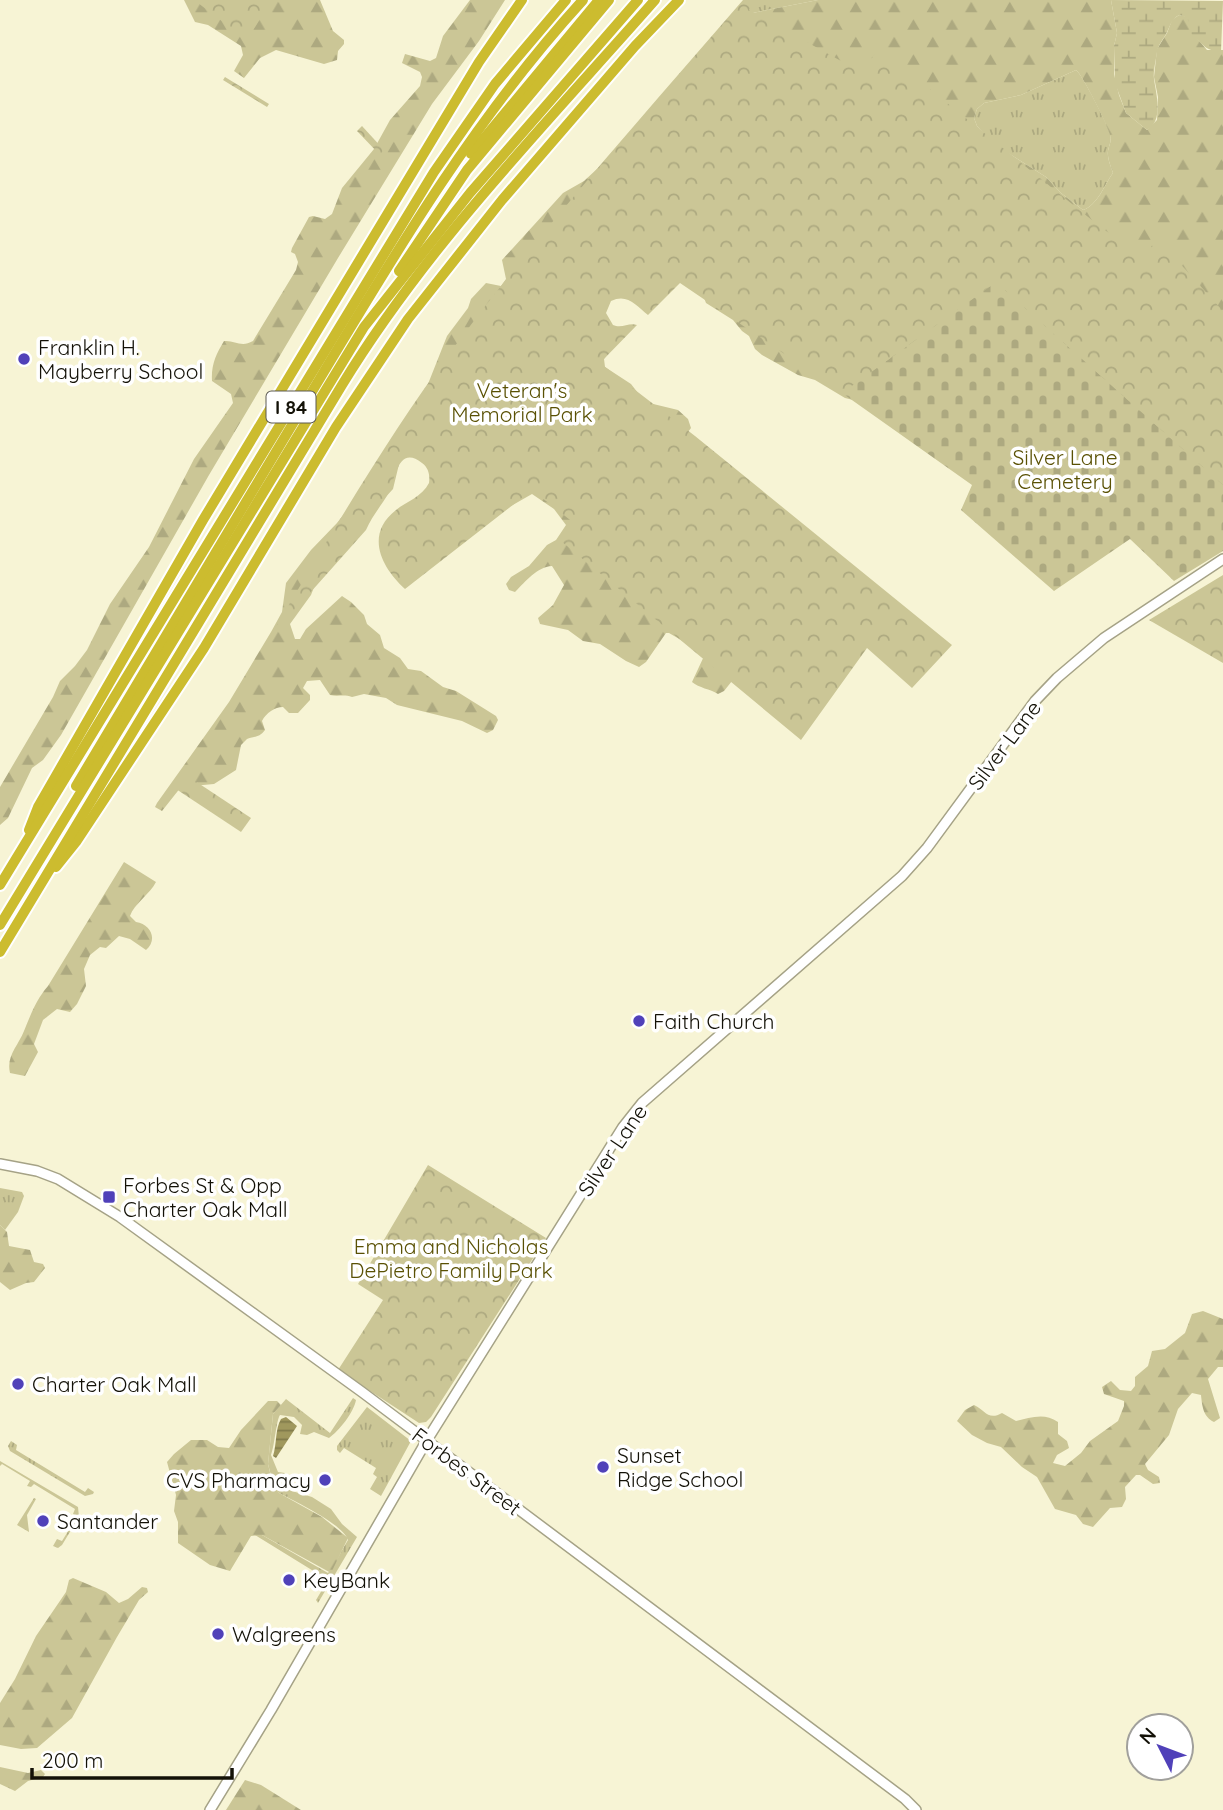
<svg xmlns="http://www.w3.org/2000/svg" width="1223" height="1810" viewBox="0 0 1223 1810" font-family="Quicksand,sans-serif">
<defs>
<pattern id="grass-tufts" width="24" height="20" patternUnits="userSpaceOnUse" patternTransform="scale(1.75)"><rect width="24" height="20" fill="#cbc696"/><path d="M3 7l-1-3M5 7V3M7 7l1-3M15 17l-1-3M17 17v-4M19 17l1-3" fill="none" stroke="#ada980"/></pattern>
<pattern id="forest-firs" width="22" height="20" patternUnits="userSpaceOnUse" patternTransform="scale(1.75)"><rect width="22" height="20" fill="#cbc696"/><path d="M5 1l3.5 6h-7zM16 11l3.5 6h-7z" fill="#ada980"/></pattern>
<pattern id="wetland-marsh" width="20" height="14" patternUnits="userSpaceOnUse" patternTransform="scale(1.75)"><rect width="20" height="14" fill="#cbc696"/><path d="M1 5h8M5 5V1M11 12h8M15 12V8" fill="none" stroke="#ada980"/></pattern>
<pattern id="cemetery-stones" width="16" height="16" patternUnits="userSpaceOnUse" patternTransform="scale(1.75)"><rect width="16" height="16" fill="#cbc696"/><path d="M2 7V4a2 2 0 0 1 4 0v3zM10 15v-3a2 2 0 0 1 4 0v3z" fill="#ada980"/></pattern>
<pattern id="park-crowns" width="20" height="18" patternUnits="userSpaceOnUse" patternTransform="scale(1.75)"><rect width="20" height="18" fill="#cbc696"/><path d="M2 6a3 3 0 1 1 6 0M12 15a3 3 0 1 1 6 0" fill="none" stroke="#ada980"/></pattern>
<pattern id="water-rules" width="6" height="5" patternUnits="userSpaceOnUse" patternTransform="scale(1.75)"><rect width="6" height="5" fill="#a0985d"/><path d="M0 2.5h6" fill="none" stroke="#817b4b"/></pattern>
</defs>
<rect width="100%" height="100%" fill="#f7f4d5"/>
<g fill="url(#grass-tufts)">
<path d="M751 0H818L742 15Z"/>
<path d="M1076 70C1082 74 1108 125 1110 134 1112 141 1109 145 1108 151 1107 158 1111 167 1113 173 1104 185 1098 205 1083 210L1061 193 1046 177 992 143 977 126 974 118 977 109 984 103 1021 95Z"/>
<path d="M0 1188 22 1192 24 1196 18 1212 5 1230 0 1225Z"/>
<path d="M353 1398 356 1400C354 1412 339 1431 329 1438L314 1432 307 1435 300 1434 302 1425 294 1417 280 1415C276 1421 275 1444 271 1455L278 1472 285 1473 279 1482 292 1491 312 1497 331 1509 342 1524 357 1537 318 1603 316 1600 328 1580 255 1535H262L328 1573C336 1563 341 1551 348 1540 343 1524 294 1501 279 1493L274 1487 268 1464 273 1414 286 1399 330 1433Z"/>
<path d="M367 1407 411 1441 381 1496 370 1489 377 1477 373 1474 376 1468 344 1448 340 1453 337 1450V1446Z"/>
<path d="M11 1441 17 1445 16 1450 85 1492 88 1488 94 1492 93 1494 85 1496 10 1451 8 1446Z"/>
<path d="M0 1461 78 1507 79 1517 62 1545 58 1548 53 1546 57 1539 62 1541 77 1517 73 1514 75 1509 34 1484 31 1487 27 1486 30 1481 2 1464 0 1466Z"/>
<path d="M34 1498 36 1499 27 1515 29 1532 17 1525Z"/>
</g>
<g fill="url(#forest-firs)" fill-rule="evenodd">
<path d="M184 0H320L333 31 344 40V44L338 51 337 60 324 64 276 50 260 58 244 78 234 71 243 55 241 46 208 25 195 22Z"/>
<path d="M470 0H505L479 41 432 104 338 258 209 475 61 735 43 760 32 768 8 818 0 825V787L53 697 60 681 75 666 87 650 110 604 149 547 194 459 233 403 231 394 212 381C211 365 216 354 224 341 235 340 241 348 253 341L296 270 298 262 295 254 291 252 292 248 309 217 313 216 325 219 332 214 342 188 374 149 390 120 420 86 422 77 420 72 402 63 405 54 430 61 436 58 443 36Z"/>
<path d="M818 0H1111L1117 33 1114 46V74L1119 95 1126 113 1147 130 1157 120 1158 97 1154 77 1157 49 1167 33 1172 20 1179 15 1188 17 1191 21 1190 30 1207 50H1223V491L845 398 815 380 798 375 762 355 755 349 749 336 742 331 733 320 706 303 701 290 688 277 631 285 401 456 393 489 363 522 316 582 311 595 290 624 295 639H300L306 629 342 596 351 602 364 615 367 624 380 635 384 648 400 658 408 669 421 671 443 687 456 691 496 716 498 720 493 730 487 733 462 721 397 705 386 698 364 694 352 697C344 694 338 697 330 695L320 680 307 681 303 688 310 695V700L298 713H289L283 707C275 707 266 713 262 721L265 730C259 738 255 736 247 739L241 745 236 770 214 784 181 787 162 811 155 807 157 803 229 702 271 632 282 612 286 583 311 550 337 523 370 481 428 384 447 336 468 308 471 299 486 283 501 286 506 279 502 260 563 193 584 181 611 156 742 15ZM1076 70C1082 74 1108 126 1110 135 1112 141 1109 145 1108 151 1107 158 1111 167 1113 173 1104 185 1098 205 1083 210L1061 193 1046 177 992 143 977 126 974 118 977 109 984 103 1021 95Z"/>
<path d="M615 345 604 359 605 367 631 384 645 402 678 410 688 419 691 428 677 447 732 681 724 691 718 694C710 689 699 688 692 682L705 654 669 633H666L646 662 639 667 626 661 600 644 583 641 568 630 540 624 538 618 553 605 564 585 552 566C537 567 526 581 515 592L509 590 506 584 511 577 529 566 547 545 556 540 566 525 554 509 532 494 511 506 503 459Z"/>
<path d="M124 862 156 882C150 894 134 904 130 916L136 922C151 924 158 940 146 950L130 939 119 936 106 948 100 947 90 955 84 969 86 986 77 1004 70 1012 57 1009 43 1020 34 1044 38 1052 25 1076 10 1073C6 1056 18 1046 24 1031 31 1014 36 1000 48 986Z"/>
<path d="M0 1225 7 1232 9 1246 30 1250 34 1262 43 1264 45 1268 34 1282 26 1283 10 1290 0 1282Z"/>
<path d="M1203 1311 1223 1319V1367H1218L1208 1379 1220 1418 1214 1422C1203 1417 1202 1405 1201 1395L1192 1393 1178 1409 1169 1435 1145 1464 1148 1470 1159 1477 1160 1483 1153 1484 1140 1475H1136L1125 1487 1126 1499 1122 1507 1110 1508 1093 1527 1083 1524 1076 1515 1055 1509 1037 1477 1022 1467 1001 1447 987 1443 972 1435 957 1421 965 1410 974 1405C985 1410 988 1421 1002 1413L1016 1421C1030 1418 1044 1412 1058 1422V1434L1067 1441 1069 1448 1057 1455 1053 1463 1065 1466 1081 1453 1090 1441 1118 1421 1124 1406V1401L1104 1394 1102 1387 1111 1381 1120 1390 1131 1391 1135 1386V1377L1148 1366 1152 1351 1165 1349 1185 1333 1192 1314Z"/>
<path d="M268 1401H277L281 1405 273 1414 268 1464 273 1485 279 1493 322 1517 348 1538 331 1573 262 1535 251 1536 230 1571 210 1565 178 1543V1522L174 1511 176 1495 167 1462 174 1454 191 1440H207L218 1447 229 1448 241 1430Z"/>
<path d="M73 1578 106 1592 119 1603 128 1599 142 1587 147 1588 148 1592 139 1600 117 1637 72 1718 37 1748 21 1749 0 1745V1703L15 1679 36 1636 66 1592 69 1580Z"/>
<path d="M0 1767 28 1773 41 1770 45 1774 43 1777 28 1781 15 1791 0 1784Z"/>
<path d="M245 1780 261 1785 301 1810H226Z"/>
</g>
<path fill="url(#wetland-marsh)" d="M1111 0 1223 1 1221 51C1205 52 1203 43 1191 34 1187 23 1193 18 1179 15 1171 20 1171 24 1167 32 1164 39 1158 44 1157 52 1156 60 1153 71 1154 79 1156 94 1164 121 1147 130L1126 113 1115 83 1114 46 1117 33Z"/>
<path fill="url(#cemetery-stones)" d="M996 282 1223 485V551L1174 581 1130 539 1054 591 961 510 972 485 842 393Z"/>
<g fill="url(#park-crowns)">
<path d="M194 0H272L247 40Z"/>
<path d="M743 0H754L749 10 861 72 879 48 1103 229 1145 256 1157 238 1223 311V485L996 282 842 393 680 283 648 315C636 305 627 293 611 301L606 313 613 325C622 329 629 322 637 325L600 363 695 436 952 645 912 688 867 648 801 740 561 541 579 527 532 490 405 589C382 568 364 535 396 510 407 501 422 497 429 483 430 476 429 468 422 463 398 444 395 480 389 492 382 505 372 516 366 530L268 640C327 541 384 442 452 350 542 228 644 115 743 0Z"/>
<path d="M225 77 269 104 267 107 223 80Z"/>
<path d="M362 126 384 150 380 155 357 131Z"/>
<path d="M1223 575V663L1149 620Z"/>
<path d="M183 773 251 818 241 832 173 787Z"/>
<path d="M428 1165 546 1238 431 1417 426 1422 419 1423 338 1370 383 1300 358 1284Z"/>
</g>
<path fill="url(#water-rules)" d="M286 1417 297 1426 276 1458 273 1456C277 1444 275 1429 281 1419Z"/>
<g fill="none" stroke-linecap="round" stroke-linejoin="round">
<defs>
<g id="secondary">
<path d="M0 1164 37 1171 58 1179 120 1217 362 1392 905 1799 916 1810"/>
<path d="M210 1810 271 1710 427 1440 623 1127 642 1103 902 876 927 848 1035 701 1057 678 1104 638 1223 559"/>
</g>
<g id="motorway">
<path d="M471 154 599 0"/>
<path d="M399 271 467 170 609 0"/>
<path d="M76 786C154 656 232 526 310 395 392 258 474 119 583 0"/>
<path d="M29 830 38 807 203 520 479 62 522 0"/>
<path d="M56 867 76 842 204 648 336 427 408 319 502 200 635 46 679 0"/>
<path d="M0 885 434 172 495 84 566 0"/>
<path d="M0 925 364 327 470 193 638 0"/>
<path d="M0 952 342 385C428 244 546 124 655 0"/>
</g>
</defs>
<use href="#secondary" stroke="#a5a286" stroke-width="12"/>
<use href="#motorway" stroke="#fff" stroke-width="14"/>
<use href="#secondary" stroke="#fff" stroke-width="9"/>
<use href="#motorway" stroke="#ccbc2f" stroke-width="10"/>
</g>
<g fill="#5041b9" stroke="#fff" stroke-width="2.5">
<circle cx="24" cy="359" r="7"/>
<circle cx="639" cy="1021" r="7"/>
<rect x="102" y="1190" width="14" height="14" rx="3.5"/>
<circle cx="18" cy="1384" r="7"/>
<circle cx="603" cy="1467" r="7"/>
<circle cx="325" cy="1480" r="7"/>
<circle cx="43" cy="1521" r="7"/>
<circle cx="289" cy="1580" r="7"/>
<circle cx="218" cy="1634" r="7"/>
</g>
<g text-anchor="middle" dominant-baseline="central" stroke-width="7" stroke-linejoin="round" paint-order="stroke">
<rect fill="#fff" stroke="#5a5851" stroke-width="2" x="266.5" y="391.5" width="49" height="31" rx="5"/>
<g font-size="19" font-weight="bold" fill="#131107">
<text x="291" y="407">I 84</text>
</g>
<g font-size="21" fill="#131107" stroke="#fff" text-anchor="start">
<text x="38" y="347">Franklin H.<tspan x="38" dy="24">Mayberry School</tspan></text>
<text x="653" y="1021">Faith Church</text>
<text x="123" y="1185">Forbes St &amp; Opp<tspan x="123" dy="24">Charter Oak Mall</tspan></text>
<text x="32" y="1384">Charter Oak Mall</text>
<text x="617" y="1455">Sunset<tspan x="617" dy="24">Ridge School</tspan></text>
<text x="311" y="1480" text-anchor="end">CVS Pharmacy</text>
<text x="57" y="1521">Santander</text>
<text x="303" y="1580">KeyBank</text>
<text x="232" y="1634">Walgreens</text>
</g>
<g font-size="21" fill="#5a5104" stroke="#fff">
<text x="522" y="390">Veteran's<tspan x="522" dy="24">Memorial Park</tspan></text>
<text x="1065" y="457">Silver Lane<tspan x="1065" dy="24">Cemetery</tspan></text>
<text x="451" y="1246">Emma and Nicholas<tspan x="451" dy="24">DePietro Family Park</tspan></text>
</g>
<g font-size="21" fill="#131107" stroke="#fff">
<text transform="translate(1004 745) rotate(-53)">Silver Lane</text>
<text transform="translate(612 1150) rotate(-56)">Silver Lane</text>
<text transform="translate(467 1471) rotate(37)">Forbes Street</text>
</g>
</g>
<g transform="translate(1160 1747) rotate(312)"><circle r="33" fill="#ffffff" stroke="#a1a09c" stroke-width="2"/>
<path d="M0-5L12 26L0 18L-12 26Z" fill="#5041b9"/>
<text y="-10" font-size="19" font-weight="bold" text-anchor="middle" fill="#131107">N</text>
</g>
<path d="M32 1768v10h200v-10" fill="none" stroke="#131107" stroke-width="3.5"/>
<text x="42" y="1768" font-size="21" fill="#131107" stroke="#ffffff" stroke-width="5" paint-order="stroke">200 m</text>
</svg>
